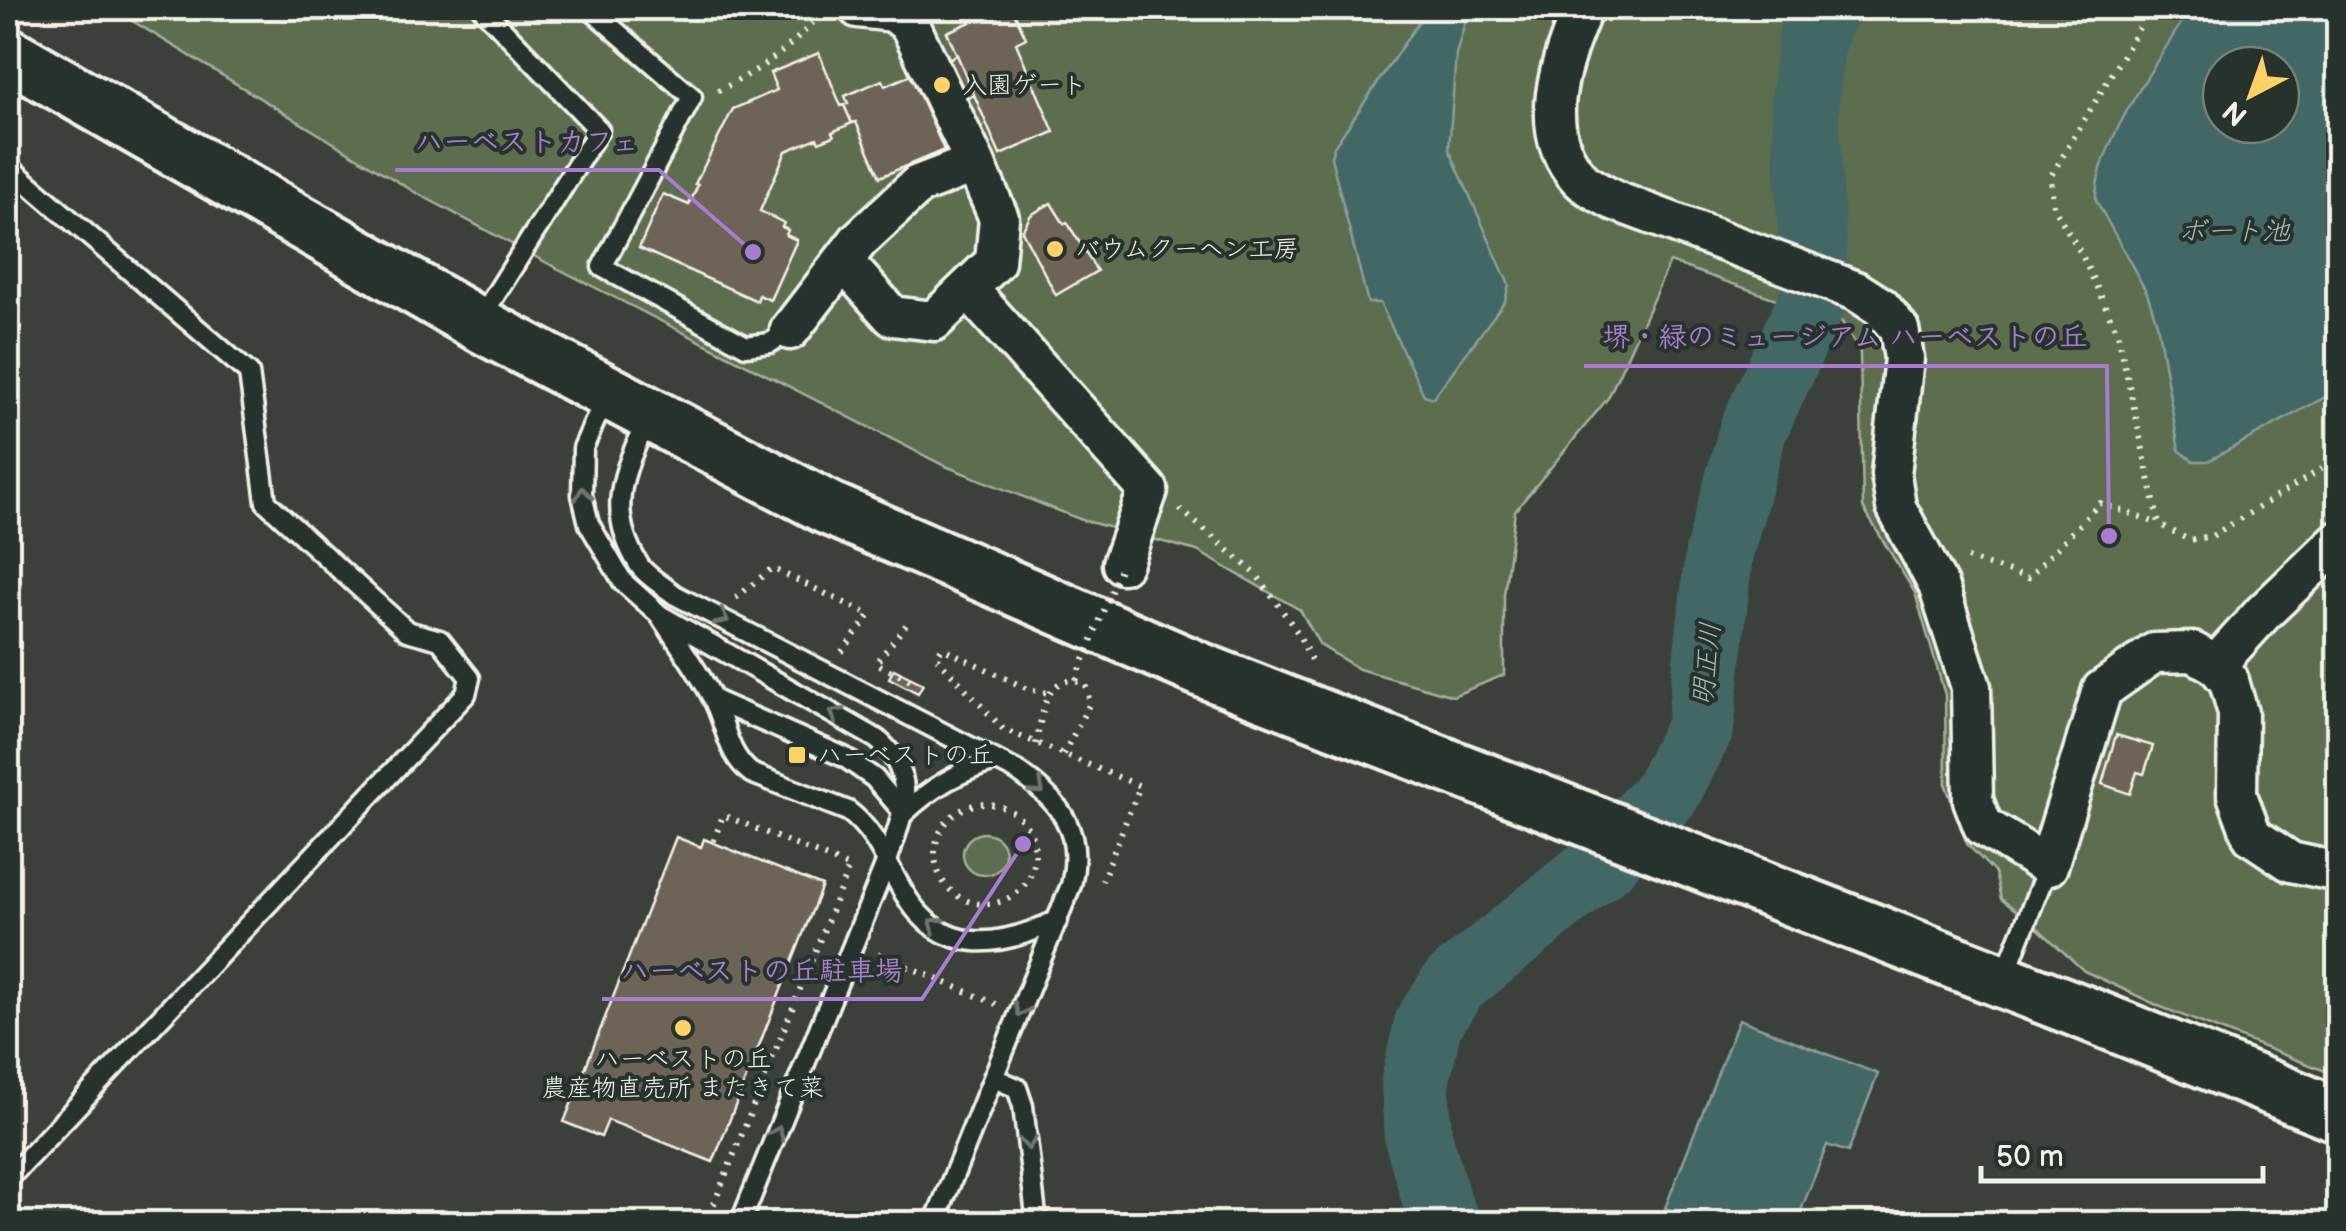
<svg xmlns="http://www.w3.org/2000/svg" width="2346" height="1231" viewBox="0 0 2346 1231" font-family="'Balsamiq Sans','Klee One',sans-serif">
<rect width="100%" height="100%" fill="#3b413a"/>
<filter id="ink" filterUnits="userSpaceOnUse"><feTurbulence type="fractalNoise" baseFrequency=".01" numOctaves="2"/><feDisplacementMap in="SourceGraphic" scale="20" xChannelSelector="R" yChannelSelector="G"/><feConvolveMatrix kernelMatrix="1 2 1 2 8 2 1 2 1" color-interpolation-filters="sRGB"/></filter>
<g filter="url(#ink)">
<g fill="#5d6e50" stroke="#a8b09c" stroke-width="2.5" fill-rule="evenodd">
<path d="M111 8H2338V1076L2161 1007 2084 971 2029 920 2001 899 1995 873 1967 844 1946 786 1945 695 1915 593 1863 508 1860 353 1842 322 1670 262 1608 398 1515 511 1504 595V675L1453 696 1359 669 1320 645 1300 610 1197 551 1082 520 943 465 547 263 413 191ZM2221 65H2281V125H2221Z"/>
<circle cx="984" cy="854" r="21"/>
</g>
<g fill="#436866" stroke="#8a9f9a" stroke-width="2.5" fill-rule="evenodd">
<path d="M1428 8H1469L1456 54 1449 149 1509 285 1505 301 1433 398 1424 395 1380 303H1368L1331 157 1334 147Z"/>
<path d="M2190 8H2338V390L2208 461H2193L2179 450 2157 323 2147 293 2096 200C2095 144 2162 58 2190 8ZM2221 65H2281V125H2221Z"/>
<path d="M1739 1019 1878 1074 1848 1152 1827 1145 1796 1223H1704L1665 1208Z"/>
</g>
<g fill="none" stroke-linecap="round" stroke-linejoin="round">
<path stroke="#436866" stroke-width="68" d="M1447 1224 1438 1206 1418 1137 1415 1082 1428 1024 1453 985 1604 862 1667 792 1700 728 1719 553 1753 430 1815 295 1805 101 1812 38 1826 8"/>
</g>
<g fill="#6d6357" stroke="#f4f1e8" stroke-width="2.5">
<path d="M1003 8H1012L1026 38 1016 43 1054 132 1000 155 947 32Z"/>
<path d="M819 53 841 106 844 105 852 123 832 132 834 136 819 142 817 138 786 151 760 211 784 223 782 227 788 230 786 235 797 240 770 300 759 295 757 301 639 248 663 194 689 205 698 185 695 184 733 109 777 90 770 73Z"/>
<path d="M957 55 974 95 928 115 911 75Z"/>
<path d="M911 75 944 150 880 177 856 122 852 123 844 105 848 103 845 96 882 80 885 86Z"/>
<path d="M1051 203 1064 224 1067 222 1097 271 1056 295 1022 231 1031 215Z"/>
<path d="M894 669 923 684 918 693 889 678Z"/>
<path d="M2116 735 2153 746 2144 774 2137 772 2130 794 2102 784Z"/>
<path d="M676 837 701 847 704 839 822 886 713 1162 608 1120 601 1137 564 1122Z"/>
</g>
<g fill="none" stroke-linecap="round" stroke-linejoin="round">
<defs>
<g id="lane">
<path d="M589 8 692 97 602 267 746 346 770 343 790 330"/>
<path d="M8 166 249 373 266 502 407 631 440 640 470 678 466 694 8 1179"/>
<path d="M480 319 599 130 482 8"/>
<path d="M605 398 583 448 582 495 589 524 623 582 660 615 877 739C920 776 903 814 887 861L740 1224"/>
<path d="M649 417C624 470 604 509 639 565 646 576 664 586 675 595L1017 771C1060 801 1084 831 1071 885L934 1224"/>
<path d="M661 617C678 643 697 669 712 697 727 724 725 752 751 773L848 811C876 832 886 863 904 893 942 958 1001 947 1058 920"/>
<path d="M714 700 844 757 874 778 904 813"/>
<path d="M904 813C932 787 959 771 996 761"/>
<path d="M2004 977 2048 866"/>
<path d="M994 1078 1017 1088 1023 1106 1037 1224"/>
</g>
<g id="street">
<path d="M858 8 894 12 910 25 975 163"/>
<path d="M1583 8C1561 60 1534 130 1580 179 1588 188 1603 194 1613 200L1856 291 1881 307 1899 329 1904 358 1891 474 1896 507 1938 585 1971 687 1973 800 1983 826 2048 866 2102 690 2154 653 2193 652 2216 665 2229 681 2238 713 2237 795 2252 836 2291 862 2338 872"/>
<path d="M969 290 1148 490 1122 564"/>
<path d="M790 330 859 240 918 185 975 163 999 218 995 262 934 321 892 316 844 262"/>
<path d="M2216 665 2263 613 2338 541"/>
</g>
<path id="secondary" d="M8 54 478 324 828 508 1204 671 2085 1013 2338 1115"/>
</defs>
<use href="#lane" stroke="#f4f1e8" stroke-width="25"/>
<use href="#street" stroke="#f4f1e8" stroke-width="45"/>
<use href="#secondary" stroke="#f4f1e8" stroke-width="60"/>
<g stroke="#f4f1e8" stroke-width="6" stroke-dasharray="2.5 8" stroke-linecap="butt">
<path d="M2145 8 2143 21 2051 176 2053 206 2082 255 2118 334 2159 524 2189 540 2212 536 2338 459"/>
<path d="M718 91C765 67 787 51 823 12"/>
<path d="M1180 509 1256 574 1298 633 1313 664"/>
<path d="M1967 558 2028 578 2100 503 2159 524"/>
<path d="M736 598 772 568 870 615 841 653"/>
<path d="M906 625 876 663 914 683"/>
<path d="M1003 729 936 657 942 648 1028 689 1048 693"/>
<path d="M1010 732 1140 786 1102 881"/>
<path d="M1036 744C1042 716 1046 666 1086 685L1090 703 1063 755"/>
<circle cx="985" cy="854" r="50"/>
<path d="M878 954 996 1004"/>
<path d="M706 1224 849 867 723 815 713 843"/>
</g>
<use href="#lane" stroke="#26332d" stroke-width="18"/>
<use href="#street" stroke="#26332d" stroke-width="38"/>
<use href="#secondary" stroke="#26332d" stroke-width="52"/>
<path stroke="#f4f1e8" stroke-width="6" stroke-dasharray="2.5 8" stroke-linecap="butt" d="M1076 680 1122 564"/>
</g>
<defs><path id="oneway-chevron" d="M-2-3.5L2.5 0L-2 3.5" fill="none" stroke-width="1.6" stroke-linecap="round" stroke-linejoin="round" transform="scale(2.5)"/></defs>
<g stroke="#6e766e">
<use href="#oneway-chevron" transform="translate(583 494) rotate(-98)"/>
<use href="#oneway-chevron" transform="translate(722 618) rotate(27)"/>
<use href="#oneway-chevron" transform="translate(836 714) rotate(-150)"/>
<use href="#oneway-chevron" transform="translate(1038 788) rotate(42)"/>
<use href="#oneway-chevron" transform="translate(935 924) rotate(-143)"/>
<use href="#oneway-chevron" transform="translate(1021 1010) rotate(112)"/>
<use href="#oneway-chevron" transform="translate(777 1133) rotate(-68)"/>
<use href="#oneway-chevron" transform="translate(1028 1143) rotate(84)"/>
</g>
</g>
<g fill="#ffd166" stroke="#26332d" stroke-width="4">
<circle cx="942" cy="85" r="10"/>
<circle cx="1055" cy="249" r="10"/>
<rect x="787" y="745" width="20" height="20" rx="5"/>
<circle cx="683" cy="1028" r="10"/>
</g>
<g text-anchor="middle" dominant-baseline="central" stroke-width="8" stroke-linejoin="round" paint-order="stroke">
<g font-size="25" fill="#f4f1e8" stroke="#26332d" text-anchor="start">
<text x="962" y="85">入園ゲート</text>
<text x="1075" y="249">バウムクーヘン工房</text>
<text x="817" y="755">ハーベストの丘</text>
<text x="683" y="1059" text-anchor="middle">ハーベストの丘<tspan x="683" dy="29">農産物直売所 またきて菜</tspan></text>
</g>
<g font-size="28" font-style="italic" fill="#adbab4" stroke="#26332d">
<text x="2234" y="231">ボート池</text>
<text transform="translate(1707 664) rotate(-84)">明正川</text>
</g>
</g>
<path fill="none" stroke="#ab7bcf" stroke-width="4" d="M753 252L659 170H395M2109 536L2107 366H1584M1023 844L922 999H602"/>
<g fill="#ab7bcf" stroke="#26332d" stroke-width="4">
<circle cx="753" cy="252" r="10"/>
<circle cx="2109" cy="536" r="10"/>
<circle cx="1023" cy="844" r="10"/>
</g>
<g font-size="28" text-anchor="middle" font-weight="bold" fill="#ab7bcf" stroke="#26332d" stroke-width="8" stroke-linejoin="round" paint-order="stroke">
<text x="527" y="151">ハーベストカフェ</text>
<text x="1845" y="346">堺・緑のミュージアム ハーベストの丘</text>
<text x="762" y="980">ハーベストの丘駐車場</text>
</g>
<rect width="2346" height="1231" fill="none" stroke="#26332d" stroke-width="40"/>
<rect x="20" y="20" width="2306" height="1191" fill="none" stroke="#f4f1e8" stroke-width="4" filter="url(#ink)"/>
<g transform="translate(2251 95) rotate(221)"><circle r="48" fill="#26332d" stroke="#787f78" stroke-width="2.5"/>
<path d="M0-8L18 38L0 25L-18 38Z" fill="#ffd166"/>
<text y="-15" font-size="28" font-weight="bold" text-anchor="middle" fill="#f4f1e8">N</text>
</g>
<path d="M1981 1166v15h282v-15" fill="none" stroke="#f4f1e8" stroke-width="5"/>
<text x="1996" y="1166" font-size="30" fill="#f4f1e8" stroke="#26332d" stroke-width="8" paint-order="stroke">50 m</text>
</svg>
